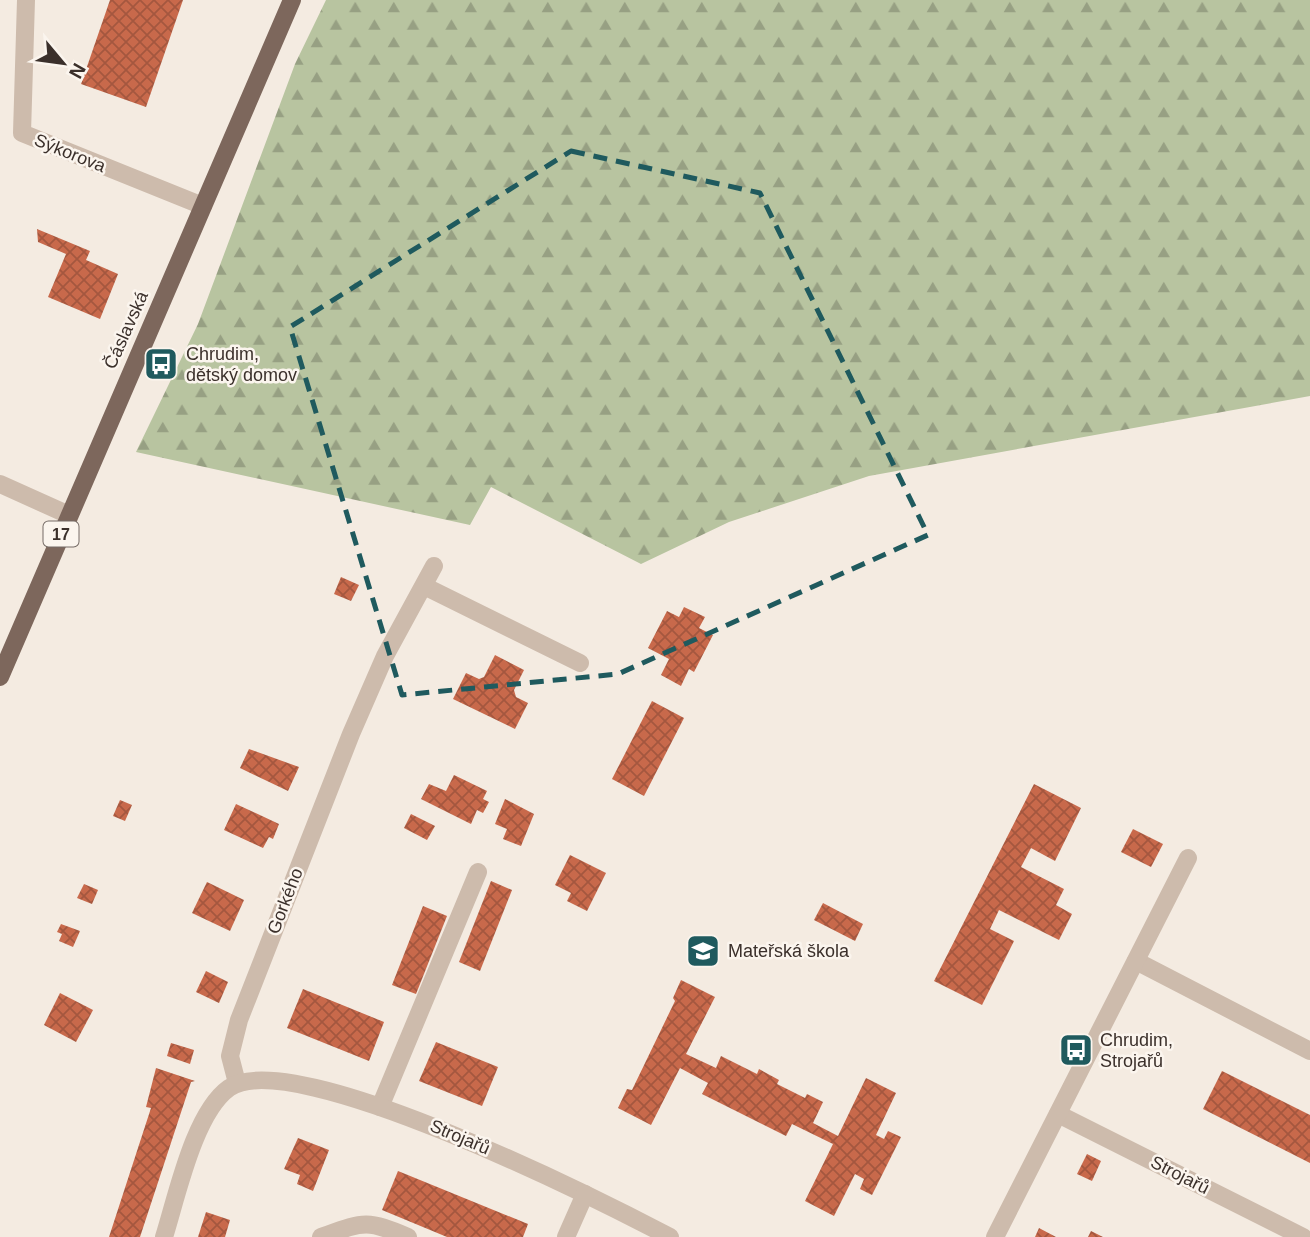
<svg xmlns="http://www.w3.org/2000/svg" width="1310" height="1237" viewBox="0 0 1310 1237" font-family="Arial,sans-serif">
<defs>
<pattern id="forest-firs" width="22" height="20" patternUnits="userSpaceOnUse" patternTransform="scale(1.75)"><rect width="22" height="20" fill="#b8c4a0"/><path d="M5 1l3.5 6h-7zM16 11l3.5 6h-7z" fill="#97a083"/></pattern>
<pattern id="building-cross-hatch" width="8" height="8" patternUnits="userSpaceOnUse" patternTransform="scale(1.75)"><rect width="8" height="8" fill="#c8694b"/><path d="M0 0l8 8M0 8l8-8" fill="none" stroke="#a4573f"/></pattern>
</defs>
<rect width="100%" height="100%" fill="#f4ebe1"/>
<path fill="url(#forest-firs)" d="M326 0H1310V396L869 476 729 522 641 564 491 487 470 525 136 452 198 324 295 64Z"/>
<g fill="url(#building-cross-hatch)">
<path d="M110 0H183L146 107 81 84Z"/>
<path d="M37 229 90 251 86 260 118 274 100 319 48 297 66 254 38 242Z"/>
<path d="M341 577 359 585 351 601 334 594Z"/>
<path d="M684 607 705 617 699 628 713 635 694 672 689 669 681 686 661 675 669 659 648 648 667 611 679 617Z"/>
<path d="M495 655 524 670 514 690 516 697 528 703 515 729 453 699 466 673 479 679 484 677Z"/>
<path d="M652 701 684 718 644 796 612 779Z"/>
<path d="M249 749 299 767 288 791 240 768Z"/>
<path d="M454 775 487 791 483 799 489 802 483 813 477 810 471 824 421 799 429 784 446 791Z"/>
<path d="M1034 784 1081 808 1055 861 1031 848 1021 867 1064 889 1056 905 1072 914 1059 940 999 910 990 929 1014 941 982 1005 934 981Z"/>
<path d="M505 799 534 814 521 846 503 839 507 829 495 824Z"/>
<path d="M120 800 132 805 125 821 113 816Z"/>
<path d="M236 804 279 824 273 839 269 837 263 848 224 830Z"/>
<path d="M411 814 435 826 427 840 404 828Z"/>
<path d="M1133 829 1163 844 1151 867 1121 852Z"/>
<path d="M570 855 606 873 587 911 567 901 571 893 555 885Z"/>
<path d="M491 881 512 890 480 971 459 962Z"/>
<path d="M207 882 244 900 230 931 192 913Z"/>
<path d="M84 884 98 890 92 904 77 898Z"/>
<path d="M823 903 863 924 855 941 814 920Z"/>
<path d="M423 906 447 916 416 994 392 985Z"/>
<path d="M61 924 80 931 73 947 59 941 62 934 57 932Z"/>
<path d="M206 971 228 982 219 1003 196 992Z"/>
<path d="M681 980 715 997 686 1054 716 1068 721 1056 757 1074 759 1069 779 1080 777 1084 805 1098 807 1094 823 1102 813 1123 838 1136 866 1078 896 1093 876 1135 884 1139 888 1131 901 1137 872 1195 860 1189 864 1179 855 1174 834 1216 805 1201 833 1144 792 1124 786 1136 702 1094 708 1083 680 1068 651 1125 618 1108 627 1089 632 1090 675 1001 673 998Z"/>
<path d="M303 989 384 1022 369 1061 287 1028Z"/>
<path d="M60 993 93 1010 76 1042 44 1025Z"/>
<path d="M436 1042 498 1067 482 1106 419 1081Z"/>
<path d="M171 1043 194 1050 190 1064 167 1056Z"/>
<path d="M156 1068 195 1081 191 1082 140 1237H109L151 1108 146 1107Z"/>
<path d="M1222 1071 1310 1115V1163L1203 1109Z"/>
<path d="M298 1138 329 1150 313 1191 297 1184 300 1175 284 1169Z"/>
<path d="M1087 1154 1101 1161 1092 1181 1077 1174Z"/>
<path d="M398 1171 528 1224 523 1237H447L382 1210Z"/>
<path d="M206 1212 230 1220 225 1237H198Z"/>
<path d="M1039 1228 1056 1237H1035Z"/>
<path d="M1091 1231 1103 1237H1088Z"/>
</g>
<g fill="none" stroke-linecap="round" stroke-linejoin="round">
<g stroke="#cdbbac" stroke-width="18">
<path d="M26 0 22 133 203 206"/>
<path d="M0 484 69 515"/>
<path d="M424 586 580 663"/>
<path d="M1136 961 1310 1051"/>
<path d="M237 1083 230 1056 239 1020 351 734 385 656 434 566"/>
<path d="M380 1107 478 872"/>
<path d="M1058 1114 1303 1237"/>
<path d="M164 1237C177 1196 194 1113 229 1088 292 1044 601 1201 670 1237"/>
<path d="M321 1237C363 1222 366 1219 408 1237"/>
<path d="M566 1237 585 1194"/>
<path d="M995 1237 1188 858"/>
</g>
<path stroke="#7d675c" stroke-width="18" d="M0 677 292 0"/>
</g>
<path fill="none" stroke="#1f5a5e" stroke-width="5" stroke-dasharray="14 9" stroke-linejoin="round" d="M571 151 760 193 928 535 618 674 402 695 290 327Z"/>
<defs>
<symbol id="bus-square" viewBox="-11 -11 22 22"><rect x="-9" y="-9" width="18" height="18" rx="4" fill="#1f5a5e" stroke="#fbf5ee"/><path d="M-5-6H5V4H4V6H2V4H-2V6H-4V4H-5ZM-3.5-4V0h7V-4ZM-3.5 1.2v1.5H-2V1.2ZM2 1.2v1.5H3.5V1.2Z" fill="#fff"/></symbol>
<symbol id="school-square" viewBox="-11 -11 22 22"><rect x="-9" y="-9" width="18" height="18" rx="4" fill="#1f5a5e" stroke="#fbf5ee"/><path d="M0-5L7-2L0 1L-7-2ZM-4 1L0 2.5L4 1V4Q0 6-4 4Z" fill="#fff"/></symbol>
</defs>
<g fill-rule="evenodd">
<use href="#bus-square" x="142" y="345" width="38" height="38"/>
<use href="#school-square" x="684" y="932" width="38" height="38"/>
<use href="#bus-square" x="1057" y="1031" width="38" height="38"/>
</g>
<g text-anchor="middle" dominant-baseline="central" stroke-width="5" stroke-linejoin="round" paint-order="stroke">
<rect fill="#fbf5ee" stroke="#756b66" stroke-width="2" x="43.5" y="521.5" width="35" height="25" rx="5"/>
<g font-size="16" font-weight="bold" fill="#3b302b">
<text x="61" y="534">17</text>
</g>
<g font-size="18" fill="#3b302b" stroke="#fbf5ee">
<text transform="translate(70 153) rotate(22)">Sýkorova</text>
<text transform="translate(126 330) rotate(-66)">Čáslavská</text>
<text transform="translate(285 901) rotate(-69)">Gorkého</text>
<text transform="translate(460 1137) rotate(23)">Strojařů</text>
<text transform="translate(1180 1175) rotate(27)">Strojařů</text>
</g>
<g font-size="18" fill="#3b302b" stroke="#fbf5ee" text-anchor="start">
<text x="186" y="354">Chrudim,<tspan x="186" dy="21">dětský domov</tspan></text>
<text x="728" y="951">Mateřská škola</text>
<text x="1100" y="1040">Chrudim,<tspan x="1100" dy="21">Strojařů</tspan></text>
</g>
</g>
<g transform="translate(63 63) rotate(119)" stroke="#fbf5ee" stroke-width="5" paint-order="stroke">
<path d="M0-5L12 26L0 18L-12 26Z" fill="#3b302b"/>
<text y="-10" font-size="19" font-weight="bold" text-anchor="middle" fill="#3b302b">N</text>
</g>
</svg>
